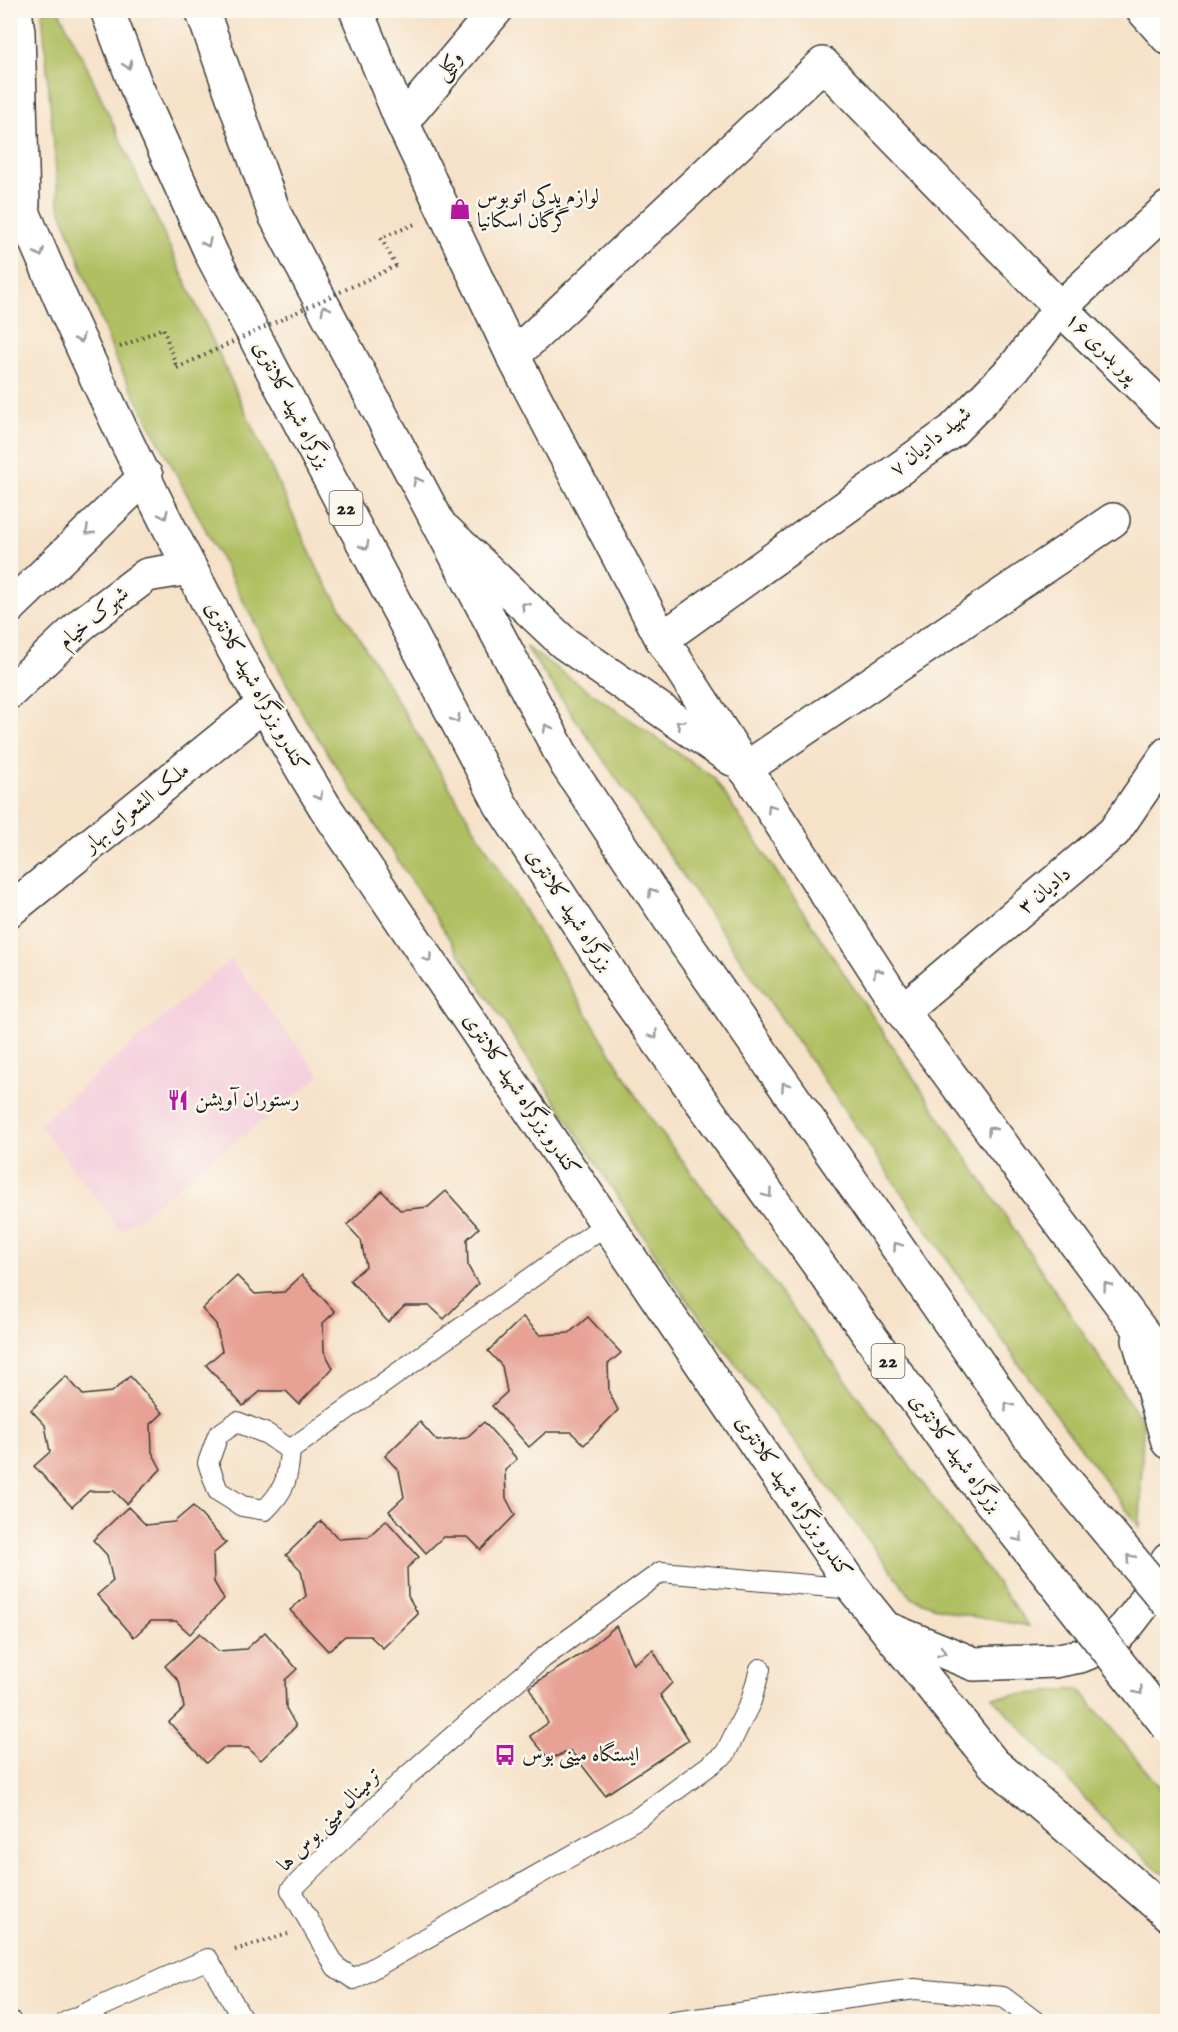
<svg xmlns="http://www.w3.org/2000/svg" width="1178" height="2032" viewBox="0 0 1178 2032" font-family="'IM FELL English',Amiri,serif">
<rect width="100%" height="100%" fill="#fbf7ec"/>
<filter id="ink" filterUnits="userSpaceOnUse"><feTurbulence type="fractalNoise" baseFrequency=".0167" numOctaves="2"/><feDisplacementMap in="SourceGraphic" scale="12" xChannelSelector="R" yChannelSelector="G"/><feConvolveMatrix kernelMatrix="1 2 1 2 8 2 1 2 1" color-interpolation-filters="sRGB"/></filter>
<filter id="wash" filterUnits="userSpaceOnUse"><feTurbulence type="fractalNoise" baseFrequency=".008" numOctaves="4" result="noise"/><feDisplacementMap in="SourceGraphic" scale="24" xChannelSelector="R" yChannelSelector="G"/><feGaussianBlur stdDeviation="1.35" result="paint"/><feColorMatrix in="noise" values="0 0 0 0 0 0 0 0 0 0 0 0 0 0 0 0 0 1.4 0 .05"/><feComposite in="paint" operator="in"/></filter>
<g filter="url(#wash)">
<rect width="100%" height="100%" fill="#f6e2c9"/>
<path fill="#f4cfdd" d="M231 959 320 1076 121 1231 39 1124Z"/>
<g fill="#b0bf62" stroke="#666e3f" stroke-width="1.5">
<path d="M42 11H59L87 67 319 572 649 1116 1029 1626 953 1613 912 1598 675 1284 305 718 116 360 59 205Z"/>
<path d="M526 647 714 778 1143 1423 1140 1528 1024 1371Z"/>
<path d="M1079 1689 1167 1796V1877L1121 1838 993 1697Z"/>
</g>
<g id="blocks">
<g fill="#e7a295">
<path d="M382 1191 400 1210 428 1207 446 1191 479 1228 467 1239 468 1266 478 1284 444 1319 430 1306H405L388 1322 350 1280 366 1266 361 1240 347 1225Z"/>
<path d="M302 1275 335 1312 323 1323 324 1351 333 1368 299 1404 286 1391H261L243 1406 206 1365 222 1351 216 1324 202 1309 237 1276 255 1294 284 1292Z"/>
<path d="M523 1317 540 1335 569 1333 588 1317 621 1353 608 1364 609 1392 618 1410 584 1445 571 1432H546L529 1447 492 1406 507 1392 502 1366 488 1351Z"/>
<path d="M66 1376 83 1395 112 1392 130 1376 163 1413 151 1424 152 1452 161 1469 127 1504 114 1491H89L72 1507 34 1466 50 1452 45 1425 31 1410Z"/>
<path d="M420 1422 437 1441 466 1438 484 1422 517 1459 505 1470 506 1498 515 1515 481 1550 468 1537H443L426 1553 389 1511 404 1497 399 1471 385 1456Z"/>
<path d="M193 1506 226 1543 213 1554 214 1582 224 1599 190 1634 176 1621H151L134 1637 97 1595 113 1581 107 1555 93 1540 128 1507 146 1525 174 1522Z"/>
<path d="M386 1520 419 1557 407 1568 408 1596 418 1614 383 1648 370 1636H345L328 1651 290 1610 306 1596 301 1570 286 1555 321 1521 339 1539 368 1537Z"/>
<path d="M616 1626 633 1664 653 1650 672 1683 660 1695 689 1740 605 1795 571 1751 549 1759 530 1736 548 1723 529 1687 583 1653Z"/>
<path d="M265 1632 297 1669 285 1680 286 1708 296 1726 261 1760 248 1748H223L206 1763 169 1722 184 1708 179 1681 165 1666 200 1633 218 1651 246 1649Z"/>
</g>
</g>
</g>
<g filter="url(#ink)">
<use href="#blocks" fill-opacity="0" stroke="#3d3a36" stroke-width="1.5"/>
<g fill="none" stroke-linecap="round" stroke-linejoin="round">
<defs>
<g id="lane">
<path d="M290 1450 267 1434 237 1422 218 1435 208 1463 218 1491 242 1506 265 1510C286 1489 288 1478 290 1450L608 1223"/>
<path d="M760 1669 751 1701 725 1754 638 1818 354 1979 336 1967 291 1890 406 1777 543 1658 661 1572 854 1589"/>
<path d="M10 2020 11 2022"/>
<path d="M66 2022 208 1959 244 2022"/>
<path d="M674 2022 915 1989 1003 1997 1036 2022"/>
</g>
<g id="street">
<path d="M1143 10 1168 38"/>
<path d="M402 122 496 10"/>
<path d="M513 356 823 64 1060 308 1168 413"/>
<path d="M662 639 952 431 1014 368 1060 308 1168 208"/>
<path d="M745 769 1113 520"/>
<path d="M10 910 263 705"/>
<path d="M902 1011 1114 832 1168 753"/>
</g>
<g id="secondary">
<path d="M15 10 18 32 23 203"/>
<path d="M356 10 402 122 513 356 662 639 902 1011 1168 1367"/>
<path d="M10 180C99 396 203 608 325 807L854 1589 993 1763 1168 1914"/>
<path d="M445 530 564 643 732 759"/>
<path d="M10 607 146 476"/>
<path d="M10 692 83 623 147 575 190 568"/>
<path d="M1139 1340 1168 1442"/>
<path d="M893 1631 974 1664 1054 1661 1080 1656 1109 1644 1126 1627 1143 1605 1168 1559"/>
</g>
<g id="highway">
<path d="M107 10 136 86 212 255 501 805 620 988"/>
<path d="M202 10 275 215 567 765 684 941"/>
</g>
</defs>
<use href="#lane" stroke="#3d3a36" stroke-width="22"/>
<use href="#street" stroke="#3d3a36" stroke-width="36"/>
<use href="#secondary" stroke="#3d3a36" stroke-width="36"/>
<use href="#highway" stroke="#3d3a36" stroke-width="36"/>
<g stroke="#3d3a36" stroke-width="4" stroke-dasharray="1.5 4.5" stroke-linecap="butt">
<path d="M396 266 381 238 415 224"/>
<path d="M120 347 163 328 177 368"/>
<path d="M235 1950 288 1934"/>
</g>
<use href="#lane" stroke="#fff" stroke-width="20"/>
<use href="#street" stroke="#fff" stroke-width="33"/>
<use href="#secondary" stroke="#fff" stroke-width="33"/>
<use href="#highway" stroke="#fff" stroke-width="33"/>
<defs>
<g id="highway-bridge">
<path d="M684 941 1031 1439 1168 1603"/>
<path d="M620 988 969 1474 1168 1726"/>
</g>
</defs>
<use href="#highway-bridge" stroke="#3d3a36" stroke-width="36" stroke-linecap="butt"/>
<path stroke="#3d3a36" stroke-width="4" stroke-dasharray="1.5 4.5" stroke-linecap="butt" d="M177 368 396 266"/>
<use href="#highway-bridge" stroke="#fff" stroke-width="33"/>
</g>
<defs><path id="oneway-chevron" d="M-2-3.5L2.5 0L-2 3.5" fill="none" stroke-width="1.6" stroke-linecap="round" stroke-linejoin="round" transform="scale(1.5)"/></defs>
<g stroke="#999">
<use href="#oneway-chevron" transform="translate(128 65) rotate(69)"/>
<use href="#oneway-chevron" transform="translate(207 243) rotate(66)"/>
<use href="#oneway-chevron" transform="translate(40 253) rotate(68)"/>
<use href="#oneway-chevron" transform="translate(325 309) rotate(-118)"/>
<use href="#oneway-chevron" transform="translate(80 339) rotate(64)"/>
<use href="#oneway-chevron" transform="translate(417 481) rotate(-118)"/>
<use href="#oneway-chevron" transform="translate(164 515) rotate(64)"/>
<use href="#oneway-chevron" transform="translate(89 531) rotate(136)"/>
<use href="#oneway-chevron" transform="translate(365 546) rotate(62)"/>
<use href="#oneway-chevron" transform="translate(525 606) rotate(-136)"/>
<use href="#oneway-chevron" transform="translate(456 719) rotate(62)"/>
<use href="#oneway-chevron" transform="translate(680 724) rotate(-145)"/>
<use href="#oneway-chevron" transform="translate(547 728) rotate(-118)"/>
<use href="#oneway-chevron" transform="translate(319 796) rotate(59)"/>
<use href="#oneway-chevron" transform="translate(771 808) rotate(-123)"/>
<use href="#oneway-chevron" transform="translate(652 892) rotate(-124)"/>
<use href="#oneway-chevron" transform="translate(428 958) rotate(56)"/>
<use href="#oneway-chevron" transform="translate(877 972) rotate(-123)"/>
<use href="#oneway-chevron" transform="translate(654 1035) rotate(54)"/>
<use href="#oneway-chevron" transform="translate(785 1086) rotate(-125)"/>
<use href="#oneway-chevron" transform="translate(991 1130) rotate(-127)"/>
<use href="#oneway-chevron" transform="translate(768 1194) rotate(54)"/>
<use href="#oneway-chevron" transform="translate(897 1246) rotate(-125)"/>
<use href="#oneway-chevron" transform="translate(1107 1286) rotate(-127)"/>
<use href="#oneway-chevron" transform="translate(1008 1406) rotate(-125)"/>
<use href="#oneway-chevron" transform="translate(1019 1538) rotate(52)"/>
<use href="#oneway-chevron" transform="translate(1130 1558) rotate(-130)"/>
<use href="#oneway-chevron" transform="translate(942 1652) rotate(20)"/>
<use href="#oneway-chevron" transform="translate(1139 1691) rotate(52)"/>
</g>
</g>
<defs>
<symbol id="shop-bare" viewBox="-9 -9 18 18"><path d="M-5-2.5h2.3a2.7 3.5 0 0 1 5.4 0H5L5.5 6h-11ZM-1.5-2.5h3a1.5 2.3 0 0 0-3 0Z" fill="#b5179e" stroke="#fbf7ec" stroke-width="2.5" paint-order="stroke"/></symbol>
<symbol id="restaurant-bare" viewBox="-9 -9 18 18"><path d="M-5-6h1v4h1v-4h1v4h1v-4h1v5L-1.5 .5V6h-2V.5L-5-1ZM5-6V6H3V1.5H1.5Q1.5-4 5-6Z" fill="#b5179e" stroke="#fbf7ec" stroke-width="2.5" paint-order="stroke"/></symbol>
<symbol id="bus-bare" viewBox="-9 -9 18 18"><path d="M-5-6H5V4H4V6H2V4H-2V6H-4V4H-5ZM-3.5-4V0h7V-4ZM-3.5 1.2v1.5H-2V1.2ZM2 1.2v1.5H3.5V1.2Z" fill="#b5179e" stroke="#fbf7ec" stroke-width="2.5" paint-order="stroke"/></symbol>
</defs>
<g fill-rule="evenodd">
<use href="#shop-bare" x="445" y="194" width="30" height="30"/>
<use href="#restaurant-bare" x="163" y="1085" width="30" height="30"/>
<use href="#bus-bare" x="490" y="1740" width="30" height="30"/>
</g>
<g text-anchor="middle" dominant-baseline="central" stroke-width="5" stroke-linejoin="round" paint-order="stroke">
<g fill="#fbf7ec" stroke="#5f5e5a" stroke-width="1.5">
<rect x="329.5" y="491" width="33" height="34" rx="4.5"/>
<rect x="871.5" y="1344" width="33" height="34" rx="4.5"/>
</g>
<g font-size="20" font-weight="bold" fill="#1c1c1c">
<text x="346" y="508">22</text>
<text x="888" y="1361">22</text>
</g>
<g font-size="21" fill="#1c1c1c" stroke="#fbf7ec">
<text transform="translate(449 66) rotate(-50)">وکیلی</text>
<text transform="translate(1101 348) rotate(44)">پور بدری ۱۶</text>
<text transform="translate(291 405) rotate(62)">بزرگراه شهید کلانتری</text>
<text transform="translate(931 442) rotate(-39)">شهید دادیان ۷</text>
<text transform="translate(94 618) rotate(-40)">شهرک خیام</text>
<text transform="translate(256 687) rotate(61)">کندرو بزرگراه شهید کلانتری</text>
<text transform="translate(137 808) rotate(-39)">ملک الشعرای بهار</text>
<text transform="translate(1045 891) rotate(-40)">دادیان ۳</text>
<text transform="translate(569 910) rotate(57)">بزرگراه شهید کلانتری</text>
<text transform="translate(521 1095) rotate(56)">کندرو بزرگراه شهید کلانتری</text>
<text transform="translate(955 1453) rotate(54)">بزرگراه شهید کلانتری</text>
<text transform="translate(793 1497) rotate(56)">کندرو بزرگراه شهید کلانتری</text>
<text transform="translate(330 1820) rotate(-45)">ترمینال مینی بوس ها</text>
</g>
<g font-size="21" fill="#1c1c1c" stroke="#fbf7ec" text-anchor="start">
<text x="477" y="197">لوازم یدکی اتوبوس<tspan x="477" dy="24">گرگان اسکانيا</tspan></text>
<text x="195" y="1100">رستوران آویشن</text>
<text x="522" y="1755">ایستگاه مینی بوس</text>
</g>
</g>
<rect width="1178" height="2032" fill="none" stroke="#fbf7ec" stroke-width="36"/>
</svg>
